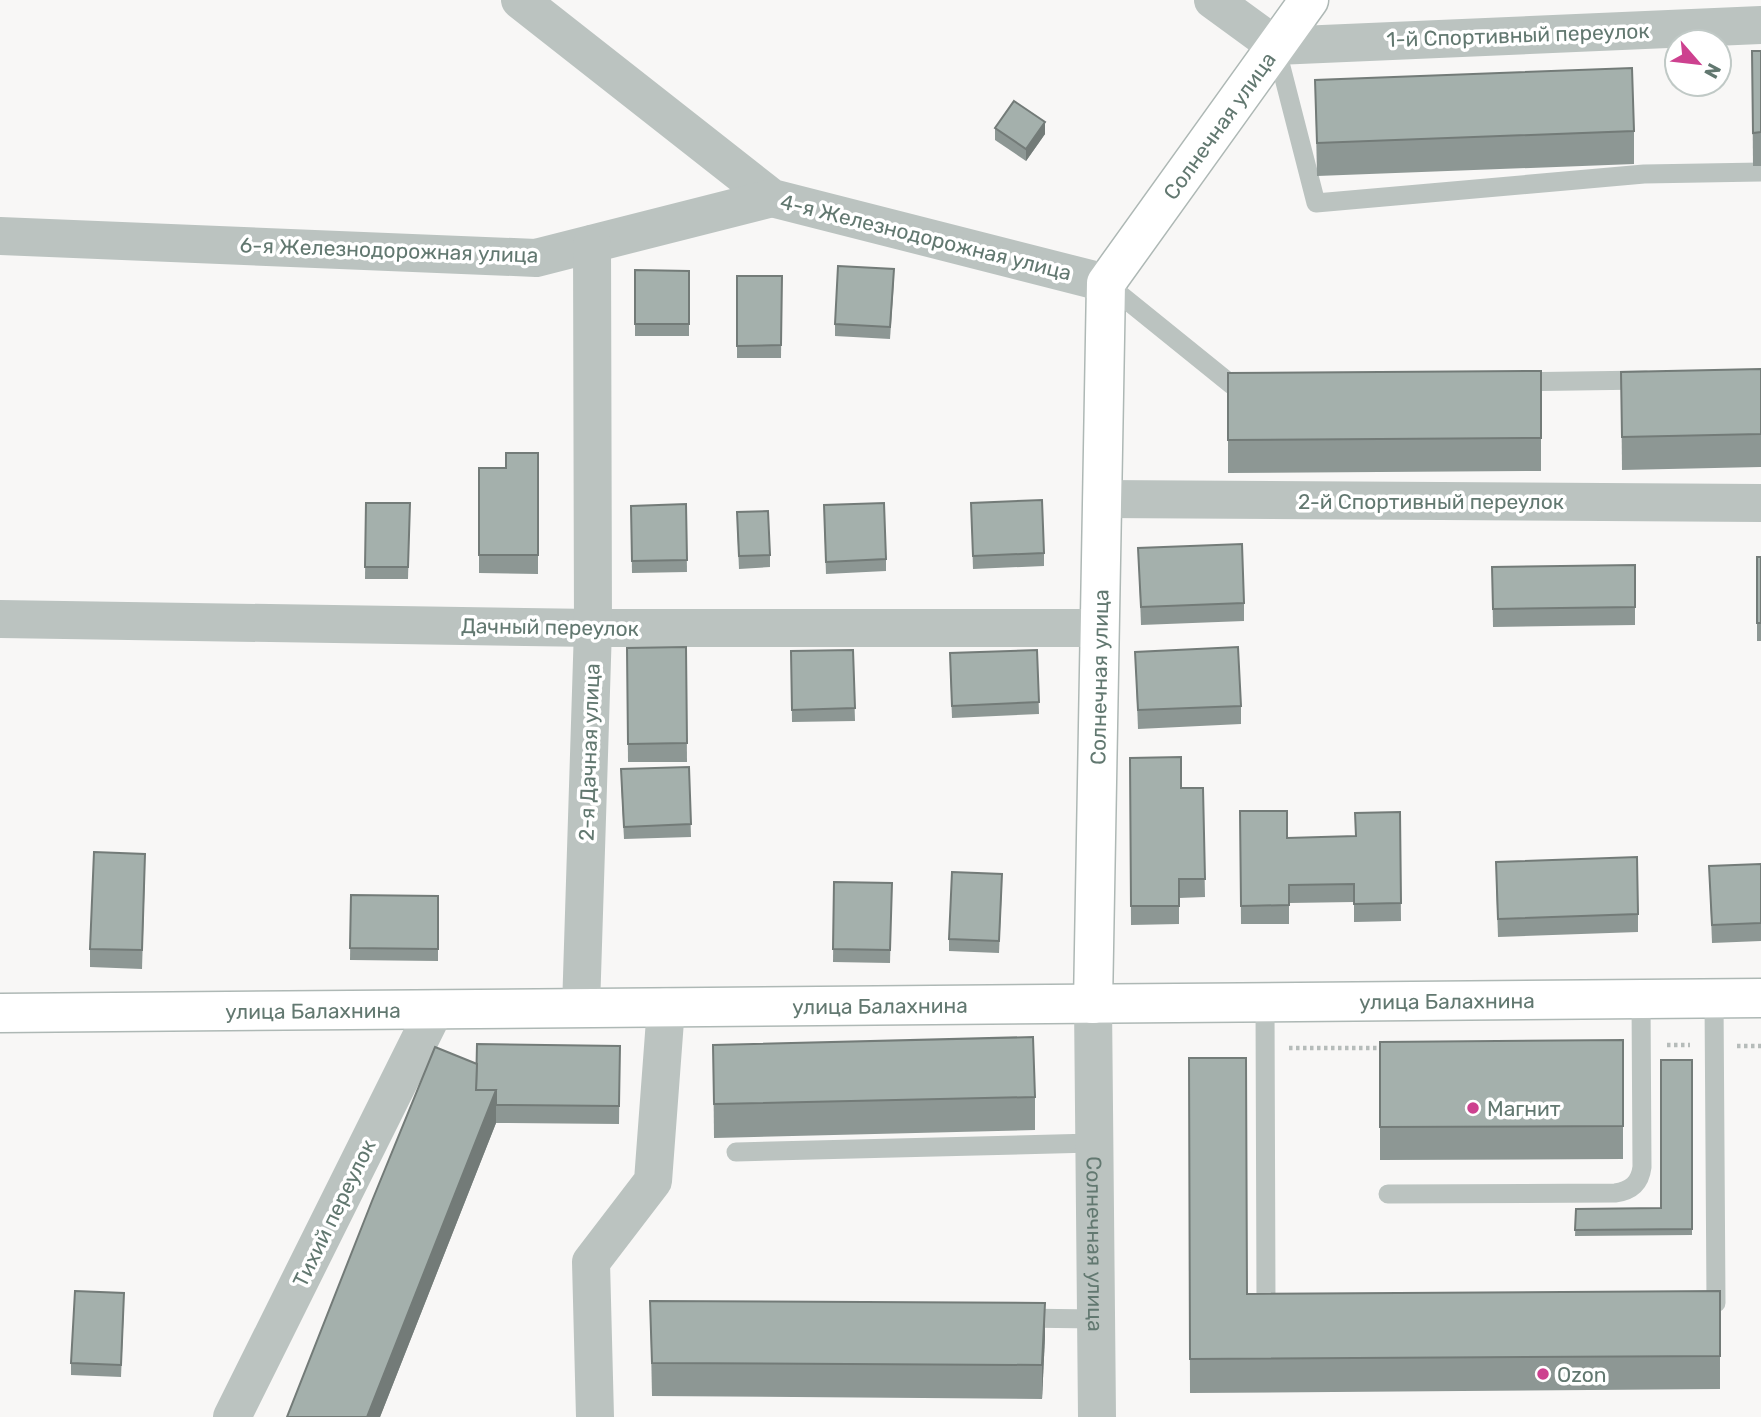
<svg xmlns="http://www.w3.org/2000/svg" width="1761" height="1417" viewBox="0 0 1761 1417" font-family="Rubik,sans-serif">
<rect width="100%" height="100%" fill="#f8f7f6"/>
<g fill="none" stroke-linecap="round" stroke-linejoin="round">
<defs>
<g id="secondary">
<path id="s2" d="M1093 1004 1106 283 1309 0"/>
<path id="s3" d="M0 1013 1761 998"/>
</g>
</defs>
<use href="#secondary" stroke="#aeb8b5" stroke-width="41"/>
<g stroke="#b6bcba" stroke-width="4.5" stroke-dasharray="3.5 3.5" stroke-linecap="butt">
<path d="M1667 1045H1690"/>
<path d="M1737 1046H1761"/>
<path d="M1289 1048H1386"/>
</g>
<g stroke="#bbc3c0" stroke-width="19">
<path d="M1276 47 1316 203 1644 174 1761 172"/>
<path d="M1107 284 1232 385H1251"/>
<path d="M1515 382 1646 380"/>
<path d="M1265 1002 1266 1306H1279"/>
<path d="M736 1152 1093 1143"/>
<path d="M1388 1194 1615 1193C1631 1191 1640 1183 1642 1167L1641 999"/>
<path d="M1702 1303H1716L1714 998"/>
<path d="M1019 1318 1096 1319"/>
</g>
<g stroke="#bbc3c0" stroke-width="38">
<path d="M520 0 772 198 1106 283"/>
<path d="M1213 0 1276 46 1761 25"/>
<path d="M0 236 536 258 772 198"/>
<path d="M1102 499 1761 503"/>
<path d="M0 619 593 628H1099"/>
<path id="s1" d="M1093 1004 1097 1417"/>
<path d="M581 1008 593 628 592 244"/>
<path d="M232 1417 435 1009"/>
<path d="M595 1417 591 1262 653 1181 666 1007"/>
</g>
<use href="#secondary" stroke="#fff" stroke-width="38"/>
</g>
<g fill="#8d9794">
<path d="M1752 51H1761V166H1753Z"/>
<path d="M1315 80 1634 131V164L1317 176Z"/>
<path d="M995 128 1045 134 1026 161 995 140Z"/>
<path d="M635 270 689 271V336H635Z"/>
<path d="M737 276H782L781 358H737Z"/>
<path d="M894 281 890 339 835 336V324Z"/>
<path d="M1761 369V467L1622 470 1621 372Z"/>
<path d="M1541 371V471L1228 473V373Z"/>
<path d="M538 453V574L479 573V468H506Z"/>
<path d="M366 503H410L408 579H365Z"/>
<path d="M971 503 1044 553V566L973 569Z"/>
<path d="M686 504 687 572 632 573 631 506Z"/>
<path d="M824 517 886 559V571L826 574Z"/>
<path d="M737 524 770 555V567L739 569Z"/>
<path d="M1138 548 1244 603V621L1141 625Z"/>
<rect x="1757" y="557" width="4" height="84"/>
<path d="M1635 565V625L1493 627 1492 567Z"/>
<path d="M686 647 687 762H628L627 648Z"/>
<path d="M853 650 855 721 792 722 791 651Z"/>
<path d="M1037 650 1039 714 952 718 950 666Z"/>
<path d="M1135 652 1241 706V724L1138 729Z"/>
<path d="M1130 758 1181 788H1203L1205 897 1179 898V924L1131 925Z"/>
<path d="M689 767 691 837 624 839 621 781Z"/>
<path d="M1240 811 1287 838 1355 836 1400 812 1401 921 1354 922V902L1289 903V924H1241Z"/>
<path d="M1761 864V941L1712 943 1709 866Z"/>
<path d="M145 872 142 969 90 967V949Z"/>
<path d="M1496 880 1638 914V932L1498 937Z"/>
<path d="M834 882 892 883 890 963 833 962Z"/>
<path d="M1002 887 999 953 949 951V939Z"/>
<path d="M351 895 438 896V961L350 960Z"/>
<path d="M1623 1040V1159L1380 1160V1042Z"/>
<path d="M713 1045 1035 1097V1130L714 1138Z"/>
<path d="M620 1046 619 1124 496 1123 380 1417H287L477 1064Z"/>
<path d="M1189 1058 1247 1294 1720 1291V1389L1190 1393Z"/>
<path d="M1692 1060V1235L1575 1236 1576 1209 1661 1208Z"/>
<path d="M650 1301 1045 1336 1042 1399 652 1396Z"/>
<path d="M124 1306 121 1377 71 1375V1363Z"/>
</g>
<g fill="#737b78">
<path d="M1045 122V134L1026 161V149Z"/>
<path d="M496 1090V1123L380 1417H367Z"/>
<path d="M1045 1303V1336L1042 1399V1365Z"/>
</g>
<g fill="#a4b0ac" stroke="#737b78" stroke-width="2">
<path d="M1752 51H1761V132L1753 133Z"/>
<path d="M1632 68 1634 131 1317 143 1315 80Z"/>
<path d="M1014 101 1045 122 1026 149 995 128Z"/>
<path d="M838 266 894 269 890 327 835 324Z"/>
<path d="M635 270 689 271V324H635Z"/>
<path d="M737 276H782L781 345 737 346Z"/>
<path d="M1761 369V434L1622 437 1621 372Z"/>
<path d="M1541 371V438L1228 440V373Z"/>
<path d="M506 453H538V555H479V468H506Z"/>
<path d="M1042 500 1044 553 973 556 971 503Z"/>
<path d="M366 503H410L408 567H365Z"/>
<path d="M884 503 886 559 826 562 824 505Z"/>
<path d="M686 504 687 560 632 561 631 506Z"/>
<path d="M768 511 770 555 739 556 737 512Z"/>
<path d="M1242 544 1244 603 1141 607 1138 548Z"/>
<rect x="1757" y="557" width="4" height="66"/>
<path d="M1635 565V607L1493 609 1492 567Z"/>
<path d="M686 647 687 743 628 744 627 648Z"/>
<path d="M1238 647 1241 706 1138 710 1135 652Z"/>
<path d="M853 650 855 708 792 710 791 651Z"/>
<path d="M1037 650 1039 702 952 706 950 653Z"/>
<path d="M1181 757V788H1203L1205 879H1179V906H1131L1130 758Z"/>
<path d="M689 767 691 824 624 827 621 769Z"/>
<path d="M1240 811H1287V838L1356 836 1355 813 1400 812 1401 903 1354 904V884L1289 885V905L1241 906Z"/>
<path d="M94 852 145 854 142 950 90 949Z"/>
<path d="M1637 857 1638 914 1498 919 1496 862Z"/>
<path d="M1761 864V923L1712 925 1709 866Z"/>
<path d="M952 872 1002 874 999 941 949 939Z"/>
<path d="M834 882 892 883 890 950 833 949Z"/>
<path d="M351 895 438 896V949L350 948Z"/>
<path d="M1033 1037 1035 1097 714 1104 713 1045Z"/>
<path d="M1623 1040V1126L1380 1127V1042Z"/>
<path d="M477 1044 620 1046 619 1106 496 1105V1090H476Z"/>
<path d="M435 1047 477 1064 476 1090H496L367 1417H287L372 1201Z"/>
<path d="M1189 1058H1246L1247 1294 1720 1291V1356L1190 1359Z"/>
<path d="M1661 1060H1692V1229L1575 1230 1576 1209 1661 1208Z"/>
<path d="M75 1291 124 1293 121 1365 71 1363Z"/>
<path d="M650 1301 1045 1303 1042 1365 652 1363Z"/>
</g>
<g fill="#cd418f" stroke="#fff" stroke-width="2.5">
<circle cx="1473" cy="1108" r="7"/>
<circle cx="1543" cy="1374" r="7"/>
</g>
<g text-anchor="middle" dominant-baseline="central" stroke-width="7" stroke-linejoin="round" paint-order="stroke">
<g font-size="21" fill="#627870" stroke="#fff">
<text transform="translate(1518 35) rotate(-2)">1-й Спортивный переулок</text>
<text stroke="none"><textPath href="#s2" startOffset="915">Солнечная улица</textPath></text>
<text transform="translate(926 237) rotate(14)">4-я Железнодорожная улица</text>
<text transform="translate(389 250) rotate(2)">6-я Железнодорожная улица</text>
<text x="1431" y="501">2-й Спортивный переулок</text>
<text transform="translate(550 627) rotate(1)">Дачный переулок</text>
<text stroke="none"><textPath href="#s2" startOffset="327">Солнечная улица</textPath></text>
<text transform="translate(589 752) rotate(-88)">2-я Дачная улица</text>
<text stroke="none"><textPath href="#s3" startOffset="1447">улица Балахнина</textPath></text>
<text stroke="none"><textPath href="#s3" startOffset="880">улица Балахнина</textPath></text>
<text stroke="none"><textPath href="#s3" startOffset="313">улица Балахнина</textPath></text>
<text transform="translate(334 1213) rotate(-64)">Тихий переулок</text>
<text stroke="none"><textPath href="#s1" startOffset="240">Солнечная улица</textPath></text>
</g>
<g font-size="21" fill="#627870" stroke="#fff" text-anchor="start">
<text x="1487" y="1108">Магнит</text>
<text x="1557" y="1374">Ozon</text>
</g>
</g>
<g transform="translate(1698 63) rotate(118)"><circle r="33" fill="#ffffff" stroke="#c0c9c6" stroke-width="2"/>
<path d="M0-5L12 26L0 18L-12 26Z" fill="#cd418f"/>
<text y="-10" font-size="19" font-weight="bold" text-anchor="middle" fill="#627870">N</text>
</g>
</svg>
